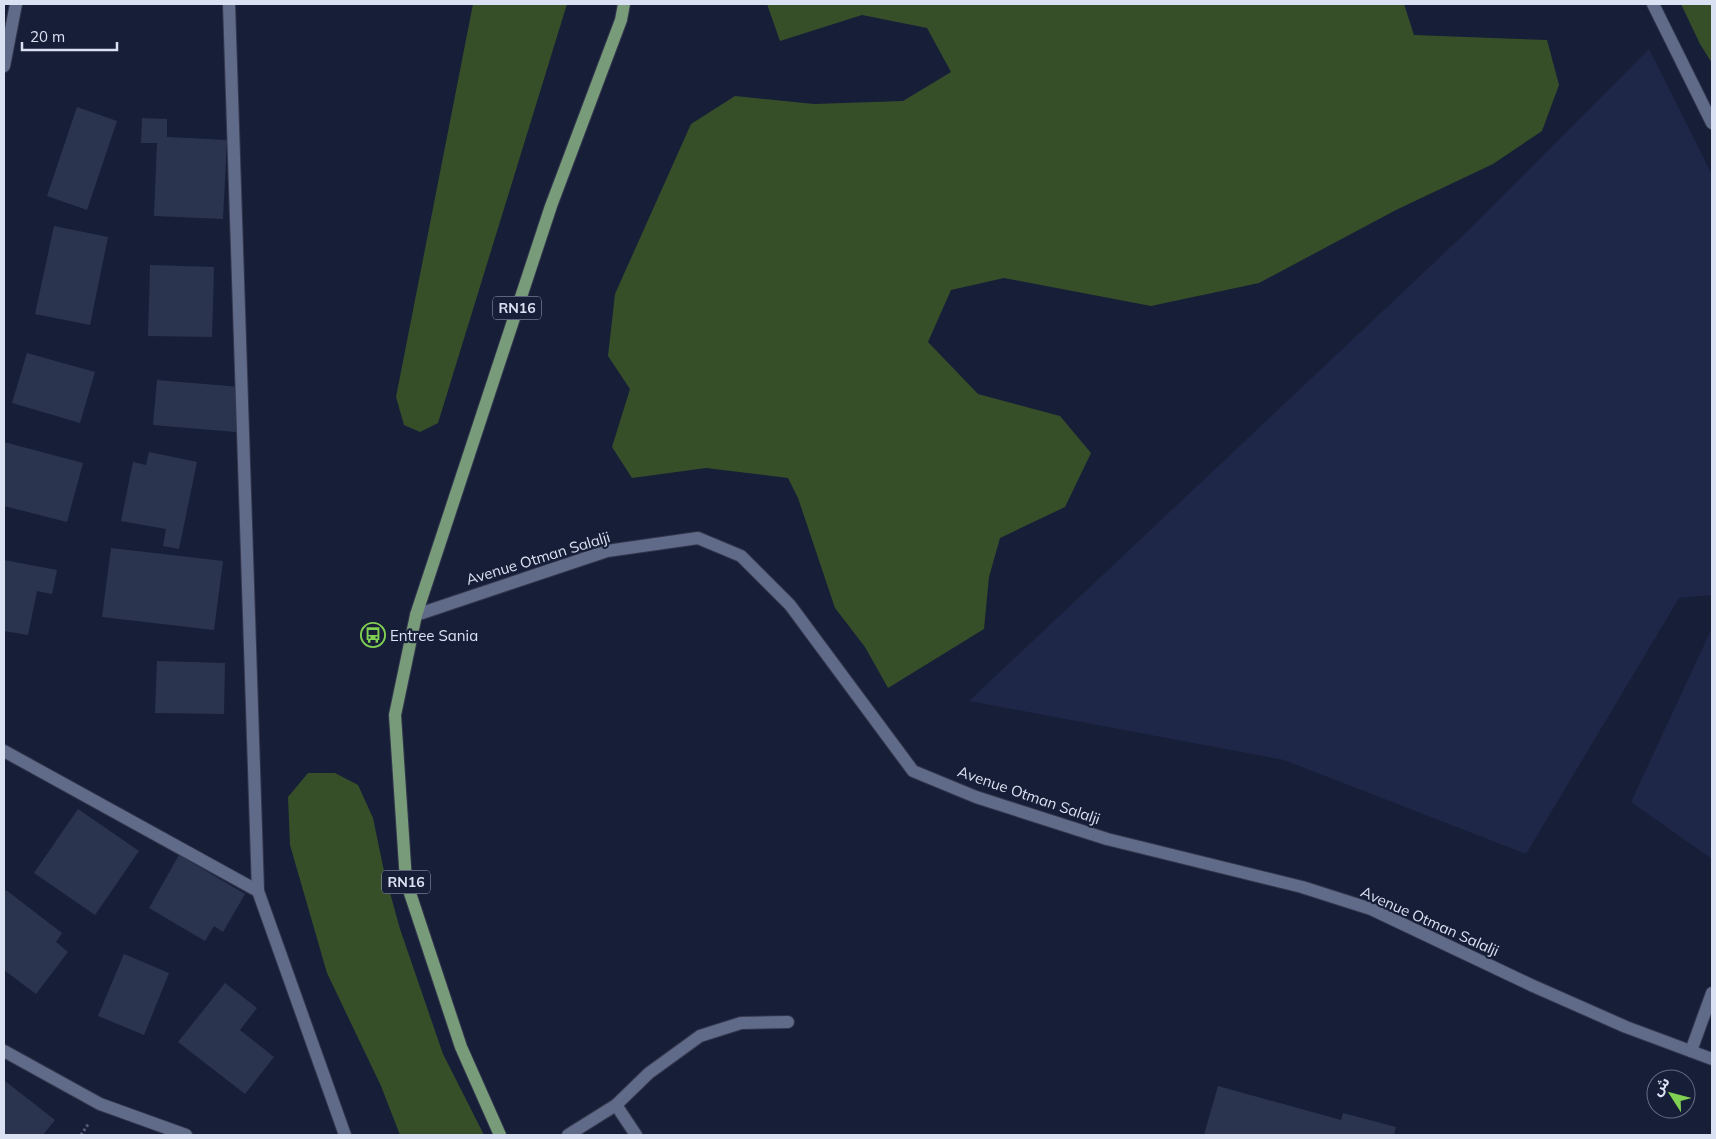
<svg xmlns="http://www.w3.org/2000/svg" width="1716" height="1139" viewBox="0 0 1716 1139" font-family="Mulish,'Noto Sans Arabic',sans-serif">
<rect width="100%" height="100%" fill="#171e38"/>
<g fill="#1e2747">
<path d="M1649 49 1712 175V595L1679 598 1526 854 1284 760 969 701 1473 226Z"/>
<path d="M1712 628V859L1631 802Z"/>
</g>
<g fill="#364f29">
<path d="M473 4H567L438 423 420 432 404 425 396 397Z"/>
<path d="M767 4H1404L1414 35 1547 40 1559 85 1542 131 1493 164 1396 210 1259 283 1151 306 1004 278 951 290 928 342 978 394 1060 416 1091 453 1065 507 1000 538 989 577 984 629 888 688 865 647 835 608 798 498 788 478 706 468 632 478 612 447 630 389 608 356 615 294 691 124 735 96 814 104 903 101 951 72 927 28 862 15 780 41Z"/>
<path d="M1681 4H1712V63L1700 44Z"/>
<path d="M308 773H335L358 785 373 818 384 871 400 929 443 1054 484 1135H400L381 1086 327 973 290 845 288 797Z"/>
</g>
<g fill="#2b344f">
<path d="M77 107 117 121 87 210 47 196Z"/>
<path d="M142 118 167 119V137L227 140 223 219 154 216 157 143H141Z"/>
<path d="M54 226 108 237 90 325 35 314Z"/>
<path d="M150 265 214 267 212 337 148 336Z"/>
<path d="M27 353 95 372 80 423 12 403Z"/>
<path d="M157 380 240 387 236 432 153 425Z"/>
<path d="M4 442 83 463 67 522 4 506Z"/>
<path d="M149 452 197 462 179 549 163 546 166 529 121 521 133 462 146 465Z"/>
<path d="M111 548 223 561 214 630 102 617Z"/>
<path d="M4 560 57 570 52 594 37 591 28 635 4 631Z"/>
<path d="M157 661 225 663 224 714 155 713Z"/>
<path d="M78 809 139 851 95 915 34 873Z"/>
<path d="M179 855 245 894 223 932 214 926 205 941 149 908Z"/>
<path d="M6 890 62 933 56 942 68 952 36 994 4 970V892Z"/>
<path d="M124 954 169 973 144 1035 98 1016Z"/>
<path d="M225 983 257 1008 240 1030 274 1057 245 1094 178 1042Z"/>
<path d="M5 1081 55 1120 43 1135H4Z"/>
<path d="M1218 1086 1341 1120 1343 1113 1396 1127 1394 1135H1204Z"/>
</g>
<g fill="none" stroke-linecap="round" stroke-linejoin="round">
<defs>
<g id="service">
<path d="M616 1105 636 1135"/>
<path d="M568 1135 616 1105 649 1073 700 1036 741 1023 788 1022"/>
</g>
<g id="minor">
<path d="M229 4 258 891 345 1135"/>
<path d="M1653 4 1712 123"/>
<path d="M4 66 16 4"/>
<path d="M416 615 607 551 698 538 741 556 790 605 913 771 976 797 1107 839 1302 887 1371 909 1531 985 1626 1027 1712 1059"/>
<path d="M4 751 258 891"/>
<path d="M4 1051 100 1104 186 1135"/>
<path d="M1691 1051 1712 993"/>
</g>
<path id="primary" d="M500 1135 461 1047 406 881 395 715 416 615 551 206 621 20 624 4"/>
</defs>
<use href="#service" stroke="#33374d" stroke-width="14"/>
<use href="#minor" stroke="#33374d" stroke-width="14"/>
<use href="#primary" stroke="#33374d" stroke-width="14"/>
<path stroke="#565d74" stroke-width="3" stroke-dasharray="2.5 2.5" stroke-linecap="butt" d="M81 1135 89 1123"/>
<use href="#service" stroke="#606b89" stroke-width="12"/>
<use href="#minor" stroke="#606b89" stroke-width="12"/>
<use href="#primary" stroke="#789b79" stroke-width="12"/>
</g>
<defs>
<symbol id="bus-ring" viewBox="-11 -11 22 22"><circle r="9.5" fill="#171e38" stroke="#80d052" stroke-width="1.5"/><path d="M-5-6H5V4H4V6H2V4H-2V6H-4V4H-5ZM-3.5-4V0h7V-4ZM-3.5 1.2v1.5H-2V1.2ZM2 1.2v1.5H3.5V1.2Z" fill="#80d052"/></symbol>
</defs>
<g fill-rule="evenodd">
<use href="#bus-ring" x="359" y="621" width="28" height="28"/>
</g>
<g text-anchor="middle" dominant-baseline="central" stroke-width="4.5" stroke-linejoin="round" paint-order="stroke">
<g fill="#171e38" stroke="#a0a6ba" stroke-width="1">
<rect x="493" y="296.5" width="48" height="23" rx="4"/>
<rect x="382" y="870.5" width="48" height="23" rx="4"/>
</g>
<g font-size="14" font-weight="bold" fill="#dae1f2">
<text x="517" y="308">RN16</text>
<text x="406" y="882">RN16</text>
</g>
<g font-size="15" fill="#dae1f2" stroke="#171e38">
<text transform="translate(538 558) rotate(-17)">Avenue Otman Salalji</text>
<text transform="translate(1029 795) rotate(19)">Avenue Otman Salalji</text>
<text transform="translate(1430 921) rotate(24)">Avenue Otman Salalji</text>
</g>
<g font-size="15" fill="#dae1f2" stroke="#171e38" text-anchor="start">
<text x="390" y="635">Entree Sania</text>
</g>
</g>
<rect width="1716" height="1139" fill="none" stroke="#dae1f2" stroke-width="10"/>
<g transform="translate(1671 1094) rotate(306)"><circle r="24" fill="#171e38" stroke="#656c82"/>
<path d="M0-4L9 19L0 12L-9 19Z" fill="#80d052"/>
<text y="-8" font-size="14" font-weight="bold" text-anchor="middle" fill="#dae1f2">ش</text>
</g>
<path d="M22 42v8h95v-8" fill="none" stroke="#dae1f2" stroke-width="2.5"/>
<text x="30" y="42" font-size="15" fill="#dae1f2" stroke="#171e38" stroke-width="4" paint-order="stroke">20 m</text>
</svg>
